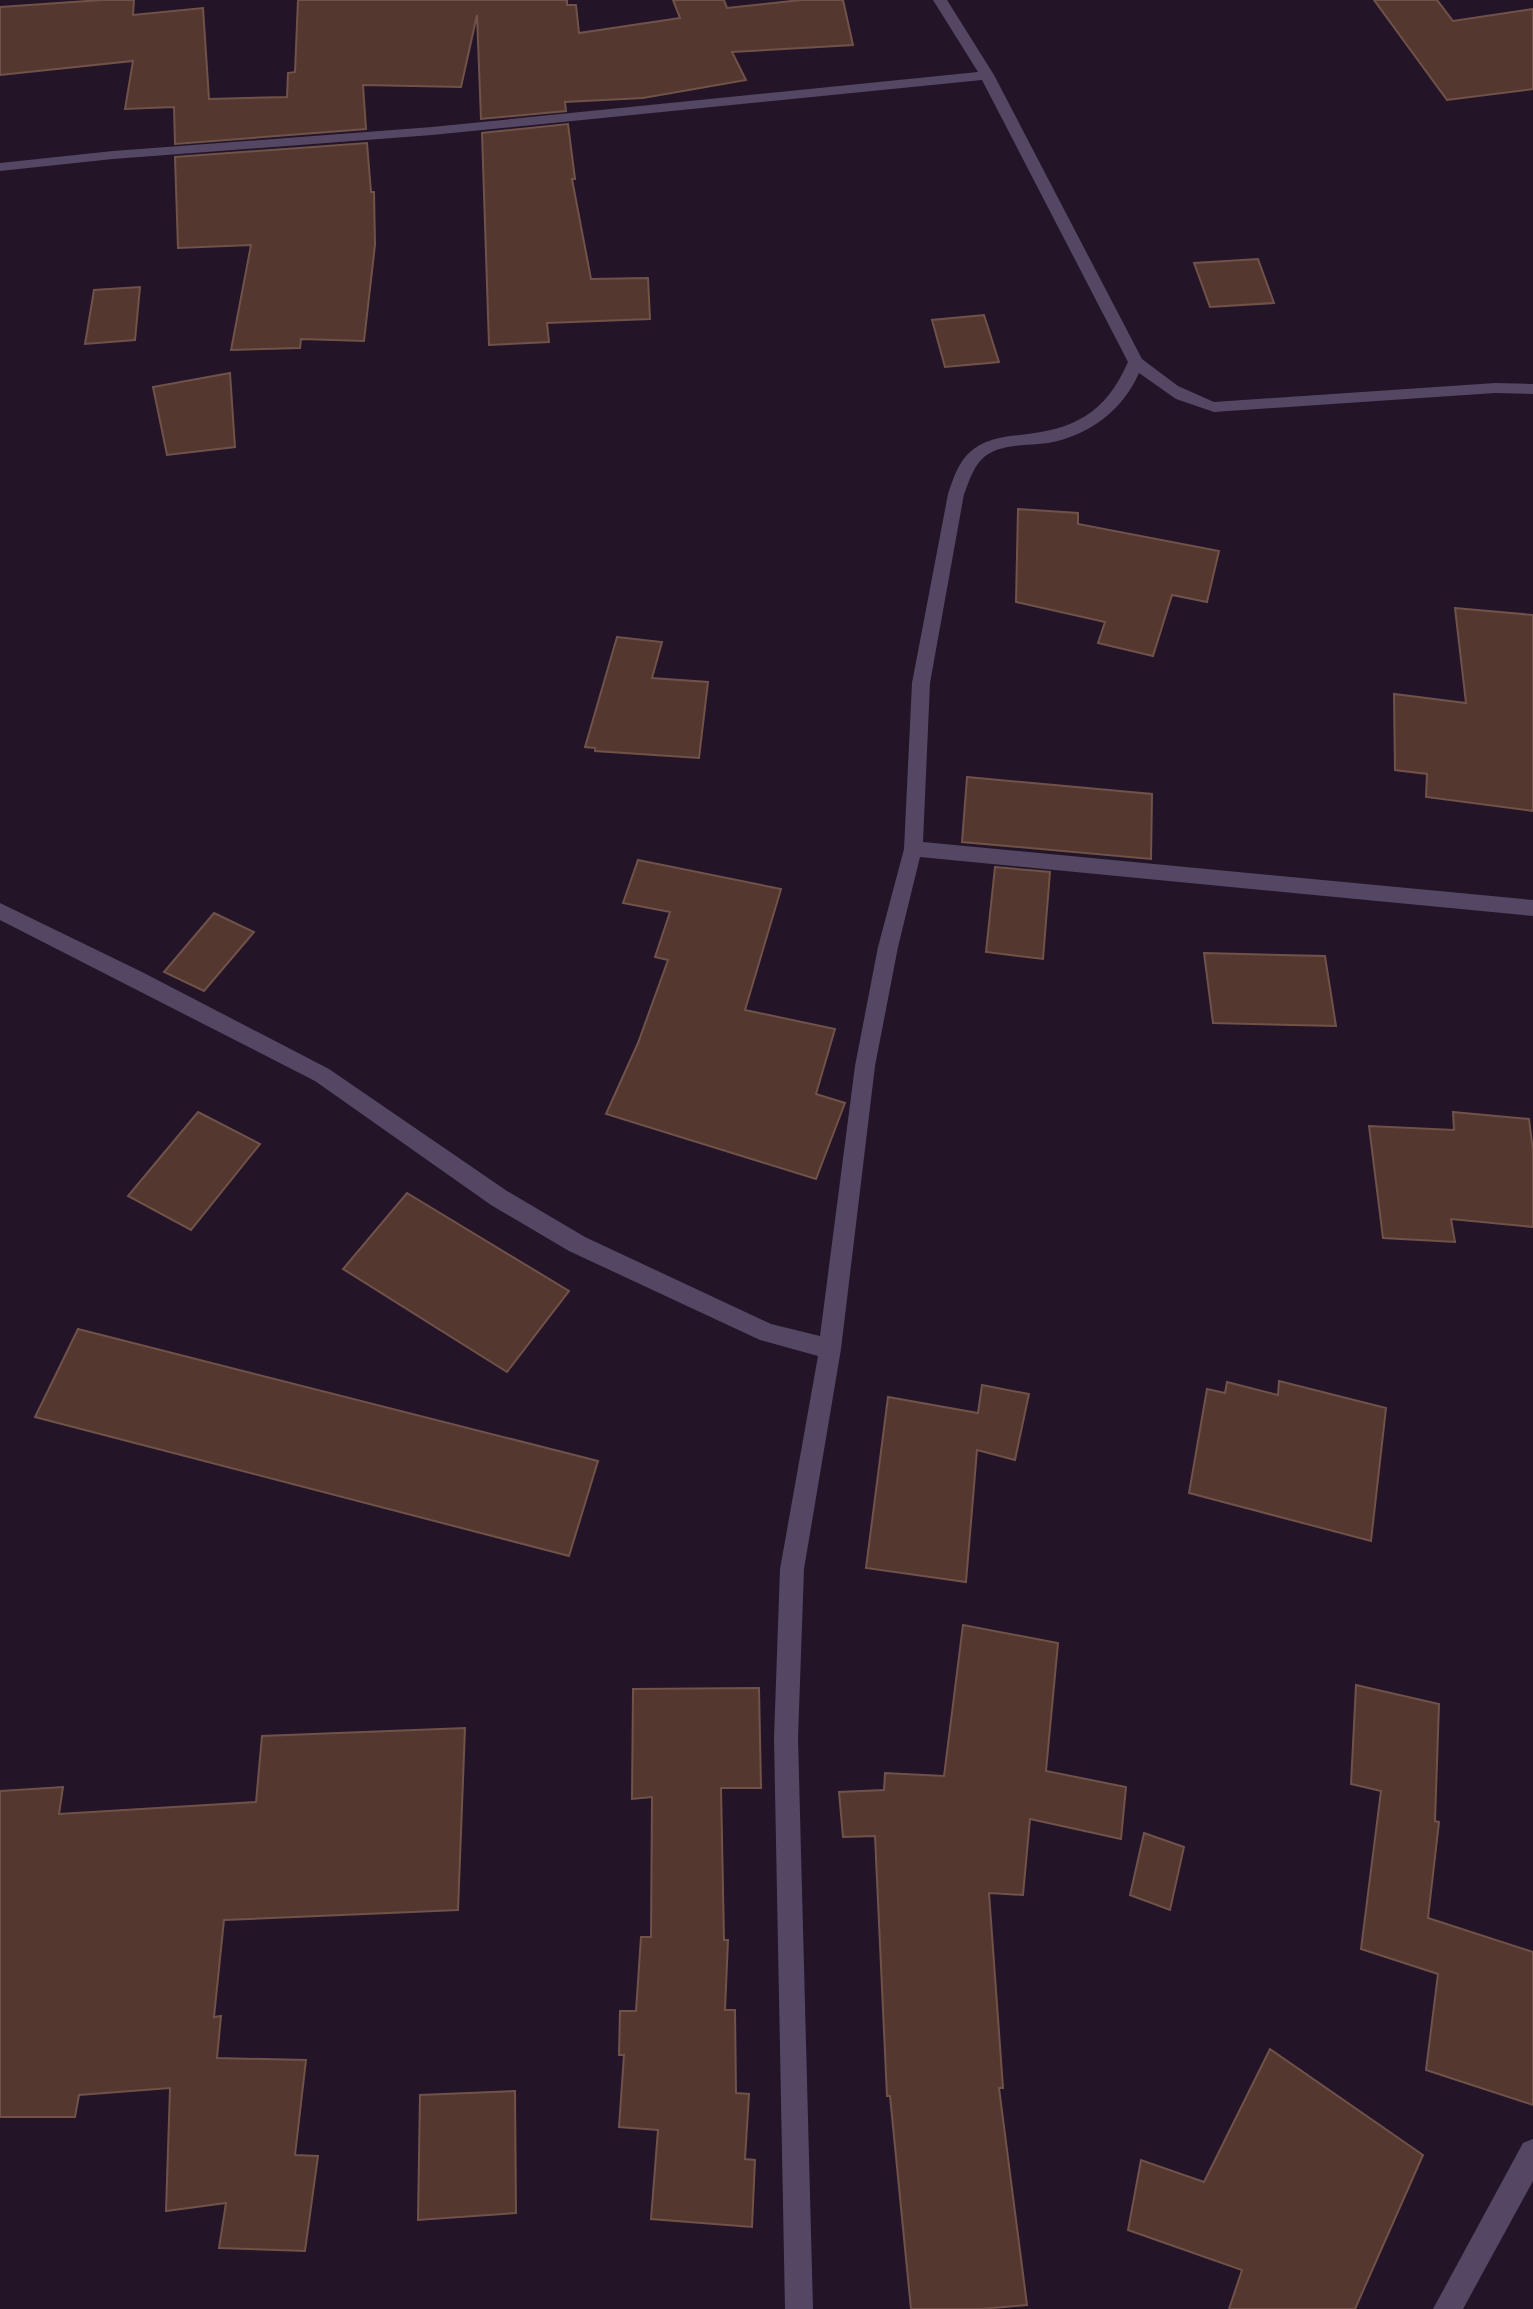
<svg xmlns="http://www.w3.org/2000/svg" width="1533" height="2309" viewBox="0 0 1533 2309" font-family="'Playfair Display',serif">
<rect width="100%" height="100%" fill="#231428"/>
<g fill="#543830" stroke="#705249" stroke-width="2">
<path d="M102 0H134L133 15 203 8 209 99 287 97 288 73 295 72 298 0H567V5H576L579 33 680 18 673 0H724L727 8 801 0H843L853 45 732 52 746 80 643 98 565 102 566 111 481 119 477 15 461 87 363 85 366 129 175 144 174 107 125 109 133 61 0 75V7Z"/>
<path d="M1374 0H1437L1453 21 1533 9V89L1447 100Z"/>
<path d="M568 124 575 179H572L591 279 648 278 650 319 547 323 549 342 489 345 482 133Z"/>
<path d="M367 143 371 192H374L375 245 364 341 301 339 300 348 231 350 251 245 178 248 175 157Z"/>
<path d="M1258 259 1274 303 1210 307 1194 263Z"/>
<path d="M140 287 135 340 85 344 94 290Z"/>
<path d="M984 315 999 362 945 367 932 320Z"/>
<path d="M230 373 235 447 167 455 153 387Z"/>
<path d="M1018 509 1078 513V524L1219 551 1207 602 1172 595 1153 656 1098 643 1105 622 1016 602Z"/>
<path d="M1455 608 1533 615V811L1426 797 1427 774 1395 770 1394 694 1466 703Z"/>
<path d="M617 637 662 642 652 678 708 682 699 758 595 751V748L585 747Z"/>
<path d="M967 777 1152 794 1151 859 962 842Z"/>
<path d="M638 860 781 889 745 1010 835 1029 816 1094 845 1103 816 1179 606 1114 638 1043 668 960 655 957 670 912 623 903Z"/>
<path d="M995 867 1050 872 1043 959 986 952Z"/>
<path d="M214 913 254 932 204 991 164 972Z"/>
<path d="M1204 953 1325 956 1336 1026 1213 1023Z"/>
<path d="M198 1112 260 1144 191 1230 128 1196Z"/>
<path d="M1453 1112 1529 1119 1533 1150V1227L1451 1219 1455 1242 1383 1238 1369 1126 1454 1130Z"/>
<path d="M407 1193 569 1291 507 1372 343 1269Z"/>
<path d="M78 1329 598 1461 569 1556 35 1417Z"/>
<path d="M1279 1381 1386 1408 1371 1541 1189 1493 1207 1389 1225 1393 1227 1382 1278 1395Z"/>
<path d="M982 1385 1029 1394 1015 1460 977 1450 966 1582 866 1568 888 1397 978 1413Z"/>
<path d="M963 1625 1058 1643 1046 1771 1126 1787 1121 1839 1030 1819 1023 1895 989 1893 1003 2088H999L1027 2305 982 2309H911L890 2096H887L875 1836 843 1837 839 1792 884 1790 885 1773 944 1776Z"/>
<path d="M1356 1685 1439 1704 1435 1821 1439 1822 1428 1918 1533 1952V2105L1426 2070 1438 1974 1361 1949 1381 1791 1351 1784Z"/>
<path d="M759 1688 761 1788H721L724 1940H728L725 2010H735L736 2093 749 2094 745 2159 755 2160 752 2227 651 2219 658 2130 619 2127 624 2055H619L620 2011H636L641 1937H651L652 1797 632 1799 633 1689Z"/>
<path d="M465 1728 458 1910 224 1920 214 2017 221 2016 217 2058 306 2060 295 2155 318 2156 305 2251 219 2248 226 2203 166 2211 170 2088 79 2095 75 2117H0V1791L63 1787 59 1814 256 1802 262 1736Z"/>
<path d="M1144 1833 1184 1847 1170 1910 1130 1895Z"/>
<path d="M1270 2049 1423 2155 1355 2309H1229L1242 2270 1128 2230 1141 2160 1204 2182Z"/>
<path d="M515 2091 516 2213 418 2220 420 2095Z"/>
</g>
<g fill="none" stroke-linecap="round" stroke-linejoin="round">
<g fill="#534763" fill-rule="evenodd">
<path d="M933 0H947L994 75 1142 359 1178 386 1214 402 1495 383 1533 384V394L1495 393 1214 412 1176 399 1139 373C1123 410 1089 436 1048 443 1027 446 997 443 981 460 972 470 969 482 964 494L930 683 923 842 1533 900V916L920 857 898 947 875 1066 841 1349 804 1569 798 1738 813 2309H785L774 1738 780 1569 818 1356 760 1340 569 1251 491 1205 315 1081 0 920V903L142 972 329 1069 507 1191 585 1237 771 1324 820 1336 855 1066 878 947 904 849 912 683 948 494C953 479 958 463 970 452 982 440 1004 436 1020 435 1075 429 1105 414 1128 362L982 80 432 135 113 159 0 171V163L113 151 432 127 978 72Z"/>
<path d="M1533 2139V2181L1463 2309H1433L1523 2143Z"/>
</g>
</g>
</svg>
